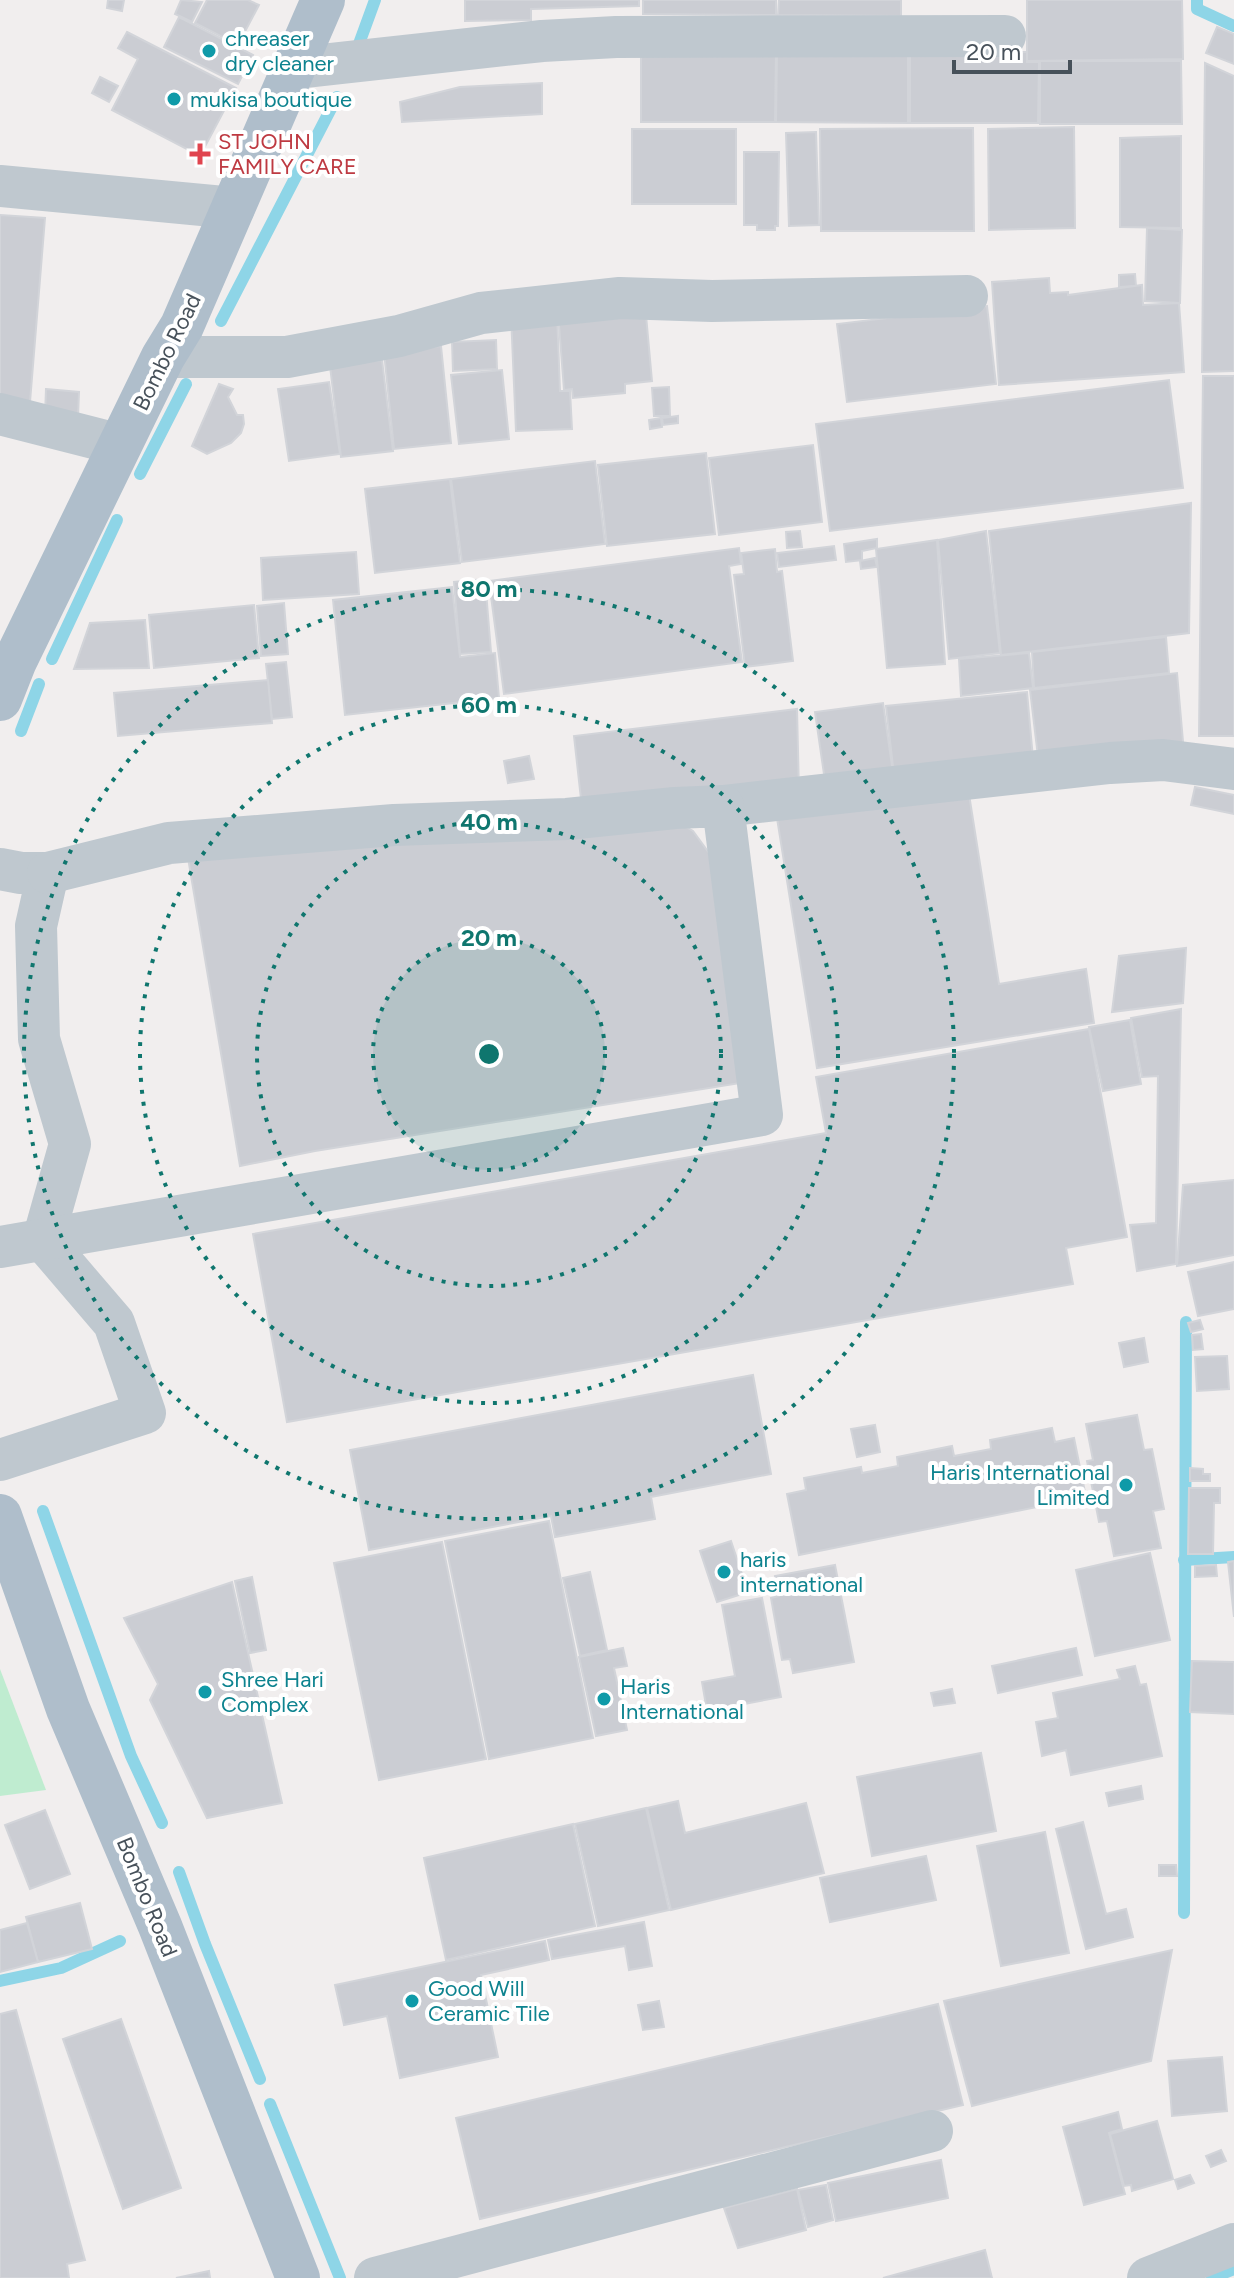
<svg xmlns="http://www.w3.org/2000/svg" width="1234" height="2278" viewBox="0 0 1234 2278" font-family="Figtree,sans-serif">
<rect width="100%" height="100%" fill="#f1eeee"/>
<path fill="#bfecd0" d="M0 1669 46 1790 0 1796Z"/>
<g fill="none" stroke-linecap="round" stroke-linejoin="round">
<g stroke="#8ed5e7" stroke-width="12">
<path d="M1197 0V9L1234 26"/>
<path d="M356 52 375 0"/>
<path d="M221 321 337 97"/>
<path d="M140 474 186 384"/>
<path d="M52 659 117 520"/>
<path d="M21 731 39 684"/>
<path d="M43 1511 131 1756 162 1823"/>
<path d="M1184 1560 1234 1557"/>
<path d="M179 1872 205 1944 260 2079"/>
<path d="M1184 1913 1186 1322"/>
<path d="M0 1981 61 1968 120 1941"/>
<path d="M270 2104 340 2278"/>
<path d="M1212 2278 1234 2269"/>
</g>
</g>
<g fill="#cbcdd3" stroke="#d2d4d9" stroke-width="2">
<path d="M108 0H124L122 11 107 8Z"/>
<path d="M181 0 202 2 192 22 175 14Z"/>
<path d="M207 0H248L259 5 238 45 195 23Z"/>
<path d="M465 0H639V6L531 9V20L465 21Z"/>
<path d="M643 0H776V15L643 14Z"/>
<path d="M779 0H901V16L778 15Z"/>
<path d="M1027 0H1182L1183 59 1027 61Z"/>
<path d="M179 17 253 55 238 84 164 47Z"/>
<path d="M1217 27 1234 34V64L1206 53Z"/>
<path d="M127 32 236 88 200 156 112 110 138 59 118 48Z"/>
<path d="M641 50H776L775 122H641Z"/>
<path d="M777 51H908V123L776 122Z"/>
<path d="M910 52H1027V62H1039L1038 123H910Z"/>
<path d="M1040 61H1181L1182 124H1040Z"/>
<path d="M1205 63 1234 76V371L1202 372Z"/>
<path d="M100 77 118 86 109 102 92 93Z"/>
<path d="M542 83V114L402 122 400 102 460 87Z"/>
<path d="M1074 127 1075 228 989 230 988 129Z"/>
<path d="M973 128 974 231H821L820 129Z"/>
<rect x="632" y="129" width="104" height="75"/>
<path d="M816 132 819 225 789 226 786 133Z"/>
<path d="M1181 136V228L1120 227V138Z"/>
<path d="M744 152H779L778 226H775V230H757V225H744Z"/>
<path d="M0 215 45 218 30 402 0 399Z"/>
<path d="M1147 228 1182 230 1180 303 1145 301Z"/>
<path d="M1135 274 1136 286 1119 287V275Z"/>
<path d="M1049 278 1050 293 1068 292V295L1142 285 1143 305 1179 303 1184 372 999 385 992 282Z"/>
<path d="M645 304 652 381 625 384V393L573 398 572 389 564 390 558 312Z"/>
<path d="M987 306 996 384 847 402 837 324Z"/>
<path d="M557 313 560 391H570L572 429 516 431 511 315Z"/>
<path d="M496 340 497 369 453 371 452 342Z"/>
<path d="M441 346 451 443 394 449 384 352Z"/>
<path d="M382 360 393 451 341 457 330 366Z"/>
<path d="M502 370 509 439 459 444 451 375Z"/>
<path d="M1203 376H1234V736H1199Z"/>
<path d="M1169 380 1183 488 830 531 816 424Z"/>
<path d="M329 382 340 454 289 461 278 389Z"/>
<path d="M219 384 233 389 228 397 237 415H243L244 424 241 433 231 443 207 454 192 446Z"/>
<path d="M669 387 670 416H654L652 388Z"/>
<path d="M46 389 79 392 78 417 45 415Z"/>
<path d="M678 416V423L663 425 662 418Z"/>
<path d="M661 418 662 427 650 429 649 420Z"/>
<path d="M813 445 822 522 719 535 709 458Z"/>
<path d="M706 453 715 534 607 546 598 465Z"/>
<path d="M595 461 605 544 462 562 451 479Z"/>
<path d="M450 479 460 563 375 573 365 489Z"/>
<path d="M1191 503 1189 633 1001 655 989 531Z"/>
<path d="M800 531 802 547 787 548 786 532Z"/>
<path d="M986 531 1000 653 949 659 938 540Z"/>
<path d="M877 539V548L862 551V560L846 562 844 544Z"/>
<path d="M937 540 945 664 887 668 876 549Z"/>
<path d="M834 546 836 560 779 567 777 553Z"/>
<path d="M739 548 741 564 729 566 742 662 504 694 489 581Z"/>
<path d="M775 549 777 572 782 571 793 661 745 667 734 575 744 574 741 553Z"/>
<path d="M356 552 359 594 263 600 261 558Z"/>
<path d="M875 558 877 567 861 569 860 561Z"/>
<path d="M485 579 491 652 460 654 454 582Z"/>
<path d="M452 587 460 657 495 653 499 698 345 715 333 600Z"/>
<path d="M284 603 288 654 261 656 257 606Z"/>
<path d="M254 605 259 658 154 668 149 615Z"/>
<path d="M145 620 149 668 74 669 90 623Z"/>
<path d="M1166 637 1169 673 1034 688 1032 652Z"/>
<path d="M1029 653 1033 688 961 696 959 659Z"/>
<path d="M286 662 292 717 272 719 266 664Z"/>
<path d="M1177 673 1184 753 1039 765 1030 690Z"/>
<path d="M268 680 272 723 118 736 114 693Z"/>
<path d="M1027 692 1034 770 895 784 886 706Z"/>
<path d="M883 703 894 780 826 788 815 712Z"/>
<path d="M797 709 799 793 582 808 574 736Z"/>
<path d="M529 756 534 779 508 783 504 761Z"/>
<path d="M1195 787 1234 795V814L1191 805Z"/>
<path d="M968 788 999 984 1086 969 1094 1023 817 1068 777 818Z"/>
<path d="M666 815 693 831 709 853 753 1081 315 1151 240 1166 188 858Z"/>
<path d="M1186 948 1183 1003 1112 1012 1119 956Z"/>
<path d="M1181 1009 1176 1264 1137 1271 1130 1225 1156 1223 1158 1076 1142 1077 1131 1018Z"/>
<path d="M1130 1020 1141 1084 1103 1091 1089 1027Z"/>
<path d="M1089 1029 1127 1237 1066 1248 1073 1284 287 1422 253 1234 826 1133 816 1077Z"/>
<path d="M1234 1180V1255L1177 1266 1183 1185Z"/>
<path d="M1234 1262V1309L1198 1316 1188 1272Z"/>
<path d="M1200 1320 1203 1329 1191 1332 1188 1323Z"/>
<path d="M1201 1334 1203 1349 1193 1350 1192 1335Z"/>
<path d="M1144 1338 1148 1362 1124 1367 1119 1343Z"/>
<path d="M1227 1356 1229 1389 1197 1391 1195 1357Z"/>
<path d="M753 1375 771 1474 651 1497 655 1519 555 1537 551 1516 369 1550 350 1450Z"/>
<path d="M1137 1415 1144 1450 1152 1449 1164 1509 1153 1511 1161 1548 1114 1556 1107 1521 1099 1522 1087 1461 1093 1460 1086 1424Z"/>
<path d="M875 1425 880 1452 857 1457 851 1429Z"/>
<path d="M1052 1428 1055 1442 1074 1438 1086 1497 799 1555 787 1494 806 1490 804 1478 861 1467 862 1473 898 1466 897 1457 952 1446 954 1456 991 1449 990 1440Z"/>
<path d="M1190 1468 1203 1469V1474H1210V1481H1190Z"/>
<path d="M1189 1488H1220V1503H1214L1213 1554H1188Z"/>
<path d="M549 1521 593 1738 489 1759 445 1541Z"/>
<path d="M731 1541 748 1592 717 1602 700 1551Z"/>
<path d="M442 1542 486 1759 379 1780 334 1563Z"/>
<path d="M1150 1553 1170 1640 1095 1656 1076 1570Z"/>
<path d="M1234 1561V1617L1228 1562Z"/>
<path d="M835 1565 854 1662 793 1673 790 1659 782 1660 771 1598 779 1596 775 1576Z"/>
<path d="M1216 1565 1217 1576 1195 1577V1566Z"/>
<path d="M590 1572 607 1650 580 1656 563 1578Z"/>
<path d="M252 1577 266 1650 250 1653 235 1581Z"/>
<path d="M232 1582 282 1803 207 1818 150 1700 158 1684 124 1618Z"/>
<path d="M762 1598 781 1697 707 1711 702 1682 735 1676 722 1605Z"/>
<path d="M623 1648 627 1666 614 1668 627 1730 596 1736 579 1657Z"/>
<path d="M1076 1648 1082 1675 998 1693 992 1666Z"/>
<path d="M1192 1661 1234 1662V1714L1190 1712Z"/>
<path d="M1135 1666 1140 1685 1146 1684 1162 1756 1071 1775 1066 1750 1042 1756 1036 1722 1058 1718 1053 1693 1120 1679 1117 1670Z"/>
<path d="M952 1689 955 1703 934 1706 931 1693Z"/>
<path d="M981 1753 996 1831 872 1856 857 1777Z"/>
<path d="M1141 1786 1143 1799 1109 1806 1106 1793Z"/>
<path d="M678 1801 685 1833 806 1803 824 1873 671 1910 647 1808Z"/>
<path d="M646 1808 669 1910 598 1926 575 1824Z"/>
<path d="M45 1810 70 1874 30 1889 5 1825Z"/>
<path d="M1083 1822 1106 1914 1126 1909 1133 1937 1086 1949 1056 1829Z"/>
<path d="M573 1824 595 1926 446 1960 424 1858Z"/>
<path d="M1045 1832 1069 1953 1001 1966 977 1846Z"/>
<path d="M926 1856 936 1900 830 1922 820 1878Z"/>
<path d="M1159 1865H1176L1177 1876H1159Z"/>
<path d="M80 1903 92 1949 38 1962 26 1917Z"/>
<path d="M644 1922 652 1966 629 1970 625 1946 552 1959 548 1940Z"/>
<path d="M27 1923 38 1962 0 1972V1930Z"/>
<path d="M545 1941 549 1960 481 1975 498 2057 400 2078 387 2016 344 2025 335 1985Z"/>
<path d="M1172 1950 1151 2061 972 2106 944 2001Z"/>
<path d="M659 2001 664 2027 643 2030 638 2005Z"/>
<path d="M938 2004 963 2105 480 2219 456 2118Z"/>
<path d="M16 2010 85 2260 67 2264 69 2278H0V2014Z"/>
<path d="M121 2019 181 2188 123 2209 63 2039Z"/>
<path d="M1222 2057 1227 2111 1172 2116 1168 2061Z"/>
<path d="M1118 2112 1122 2129 1109 2133 1125 2194 1084 2205 1063 2127Z"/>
<path d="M1157 2121 1173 2179 1132 2191 1131 2185 1124 2186 1110 2134Z"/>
<path d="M1221 2150 1226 2161 1211 2167 1206 2156Z"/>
<path d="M941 2160 948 2198 836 2221 828 2183Z"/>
<path d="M1190 2175 1194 2183 1178 2189 1175 2180Z"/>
<path d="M826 2185 833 2220 808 2227 798 2190Z"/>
<path d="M797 2189 806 2230 738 2248 724 2208Z"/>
<path d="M985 2250 992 2278H883Z"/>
<path d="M209 2271 210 2278H176Z"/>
</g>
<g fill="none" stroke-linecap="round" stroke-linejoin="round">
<g stroke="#bfc8cf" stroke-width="42">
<path d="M295 68 542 41 616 37 1005 36"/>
<path d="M0 186 234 208"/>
<path d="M163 357H287L399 336 481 313 620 298 712 301 967 296"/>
<path d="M0 414 121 445"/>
<path d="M723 806 1110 763 1163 760 1234 769"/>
<path d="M0 869 21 873H48L36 926 39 1039 70 1144 43 1240 114 1323 145 1413 0 1460"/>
<path d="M0 1247 762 1115 723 806 675 808 567 819 394 825 169 843 48 873"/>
<path d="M375 2278 932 2131"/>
<path d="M1148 2278 1234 2244"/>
</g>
<g stroke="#afbecb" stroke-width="44">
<path d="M0 699 15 661 163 357 182 326 323 0"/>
<path d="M0 1516 68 1709 160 1926 298 2278"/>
</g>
</g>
<circle cx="489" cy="1054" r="116" fill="#0f766e" fill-opacity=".12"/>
<g fill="none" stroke="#0f766e" stroke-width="4" stroke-dasharray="4 8">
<circle cx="489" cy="1054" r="116"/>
<circle cx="489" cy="1054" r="232"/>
<circle cx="489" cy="1054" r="349"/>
<circle cx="489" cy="1054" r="465"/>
</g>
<g fill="#0f9aa8" stroke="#fff" stroke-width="3">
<circle cx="209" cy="51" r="8"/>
<circle cx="174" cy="99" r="8"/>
<circle cx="1126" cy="1485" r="8"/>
<circle cx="724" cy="1572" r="8"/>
<circle cx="205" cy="1692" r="8"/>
<circle cx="604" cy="1699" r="8"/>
<circle cx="412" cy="2001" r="8"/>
</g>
<path fill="#e0444e" stroke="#fff" stroke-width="3" d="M196 142h8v8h8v8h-8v8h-8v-8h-8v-8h8z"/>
<g text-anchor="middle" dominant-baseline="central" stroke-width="8" stroke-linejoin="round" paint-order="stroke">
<g font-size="22" fill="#0d838f" stroke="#fff" text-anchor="start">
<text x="225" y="38">chreaser<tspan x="225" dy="25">dry cleaner</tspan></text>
<text x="190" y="99">mukisa boutique</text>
<text x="1110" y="1472" text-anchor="end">Haris International<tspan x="1110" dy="25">Limited</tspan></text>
<text x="740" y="1559">haris<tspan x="740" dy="25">international</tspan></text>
<text x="221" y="1679">Shree Hari<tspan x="221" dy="25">Complex</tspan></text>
<text x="620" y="1686">Haris<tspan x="620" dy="25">International</tspan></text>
<text x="428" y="1988">Good Will<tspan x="428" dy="25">Ceramic Tile</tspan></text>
</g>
<g font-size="22" fill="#be3a42" stroke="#fff" text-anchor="start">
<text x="218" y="141">ST JOHN<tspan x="218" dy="25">FAMILY CARE</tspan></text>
</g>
<g font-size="22" fill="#47515a" stroke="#fff">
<text transform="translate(167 352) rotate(-64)">Bombo Road</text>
<text transform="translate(147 1897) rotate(68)">Bombo Road</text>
</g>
</g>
<circle cx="489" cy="1054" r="12" fill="#0f766e" stroke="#fff" stroke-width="4"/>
<g font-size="24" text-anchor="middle" font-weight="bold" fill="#0f766e" stroke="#fff" stroke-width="8" stroke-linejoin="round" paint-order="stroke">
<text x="489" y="597">80 m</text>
<text x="489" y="713">60 m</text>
<text x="489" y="830">40 m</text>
<text x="489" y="946">20 m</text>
</g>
<path d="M954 60v12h116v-12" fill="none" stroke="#47515a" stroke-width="4"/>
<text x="966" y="60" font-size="24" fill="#47515a" stroke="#ffffff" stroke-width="6" paint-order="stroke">20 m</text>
</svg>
